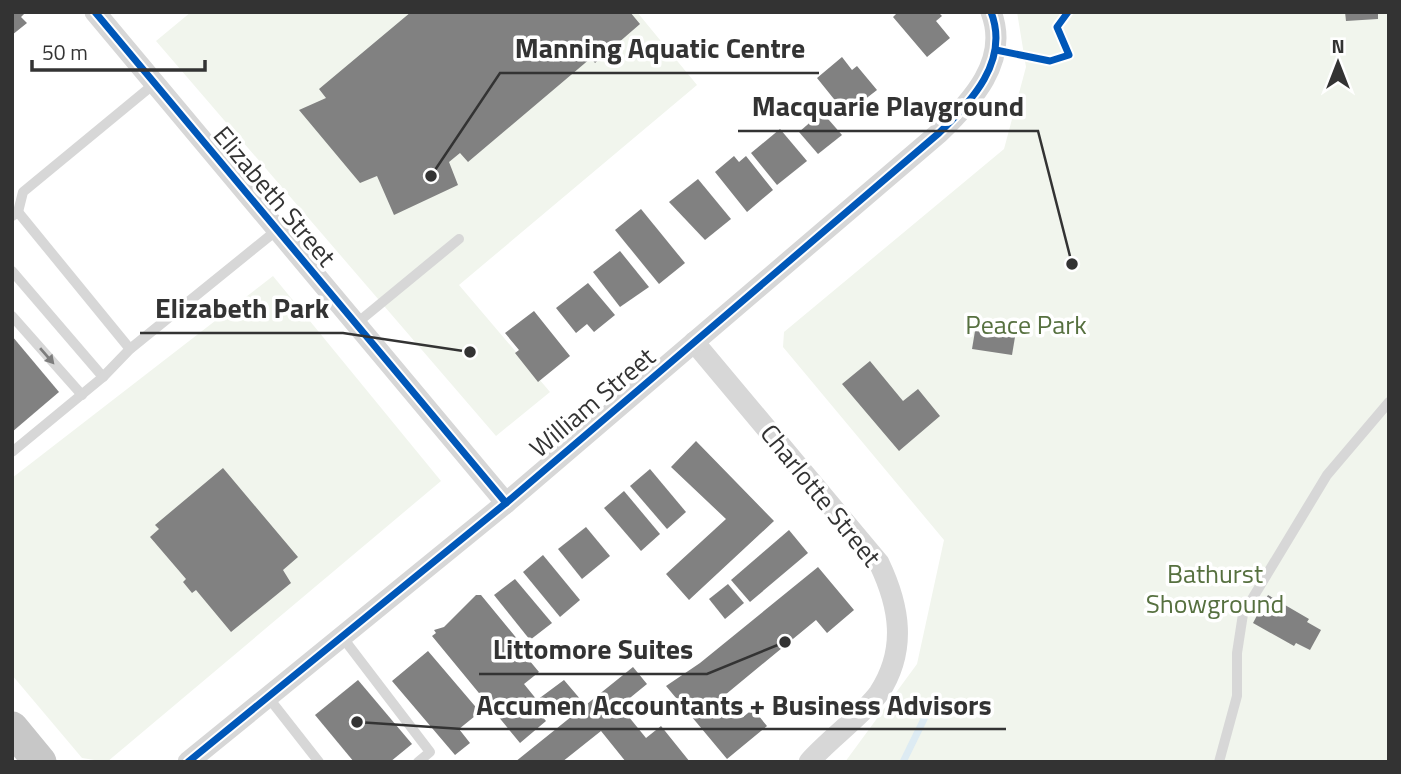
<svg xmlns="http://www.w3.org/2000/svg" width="1401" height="774" viewBox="0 0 1401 774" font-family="'Titillium Web',sans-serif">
<rect width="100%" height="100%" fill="#fff"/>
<g fill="#f1f5ed">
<path d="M191 12H637L697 85 459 285 550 392 496 436 156 41Z"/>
<path d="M1017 12H1389V762H845L917 664 944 540 783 347 784 332 1004 149 1026 67Z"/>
<path d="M273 276 441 481 107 762 82 758 12 675V478Z"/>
</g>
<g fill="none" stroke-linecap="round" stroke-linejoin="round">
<path stroke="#ddebf3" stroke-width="7" d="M903 762 927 713"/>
</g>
<g fill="#818181">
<path d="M12 12H26L21 17 27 23 12 35Z"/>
<path d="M411 12H630L640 24 595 63 591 58 468 162 460 153 449 162 458 185 394 215 377 176 360 183 299 110 326 98 319 89Z"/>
<path d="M898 12H938L942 16 936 21 950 38 927 57 893 17Z"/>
<path d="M1345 12H1378V19L1346 21Z"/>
<path d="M842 57 852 70 857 66 877 90 846 114 817 78Z"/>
<path d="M822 112 842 135 818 154 799 132Z"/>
<path d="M780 129 807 161 777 185 751 153Z"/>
<path d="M734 156 739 162 746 156 773 190 747 212 715 172Z"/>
<path d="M698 179 731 219 705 240 669 202Z"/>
<path d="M641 209 685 263 659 284 615 230Z"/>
<path d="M620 251 649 287 620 307 593 272Z"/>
<path d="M588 283 615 315 594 332 587 324 576 333 556 308Z"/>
<path d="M534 311 570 356 538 382 515 353 519 350 505 333Z"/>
<path d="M975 331 1015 337 1012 355 972 349Z"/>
<path d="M12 336 59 392 12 432Z"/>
<path d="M870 361 903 401 918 389 940 416 899 451 842 384Z"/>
<path d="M696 441 774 521 689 600 666 574 726 519 671 467Z"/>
<path d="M223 468 298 557 283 570 291 583 231 632 196 590 192 593 183 582 186 579 150 537 159 529 155 525Z"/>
<path d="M650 469 686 512 667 529 630 486Z"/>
<path d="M624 491 660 534 641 551 604 508Z"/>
<path d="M586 527 610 556 582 579 558 549Z"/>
<path d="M789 530 808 553 750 602 731 580Z"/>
<path d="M543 555 580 600 560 617 523 572Z"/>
<path d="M818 567 854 610 827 633 816 620 725 695 743 717 753 709 767 726 727 759 666 686 700 663Z"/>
<path d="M515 579 552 623 530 640 494 595Z"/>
<path d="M728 584 744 603 725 619 709 599Z"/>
<path d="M476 595H481L523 646 519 648 539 672 524 684 537 700 564 680 581 700 562 715 549 700 537 710 546 721 520 743 432 636 436 633 434 630 444 627Z"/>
<path d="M1268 595 1309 619 1307 622 1321 630 1310 650 1296 643 1294 646 1253 623Z"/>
<path d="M428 651 480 712 459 729 470 743 455 755 392 681Z"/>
<path d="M633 667 647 684 620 706 646 738 661 726 690 762H626L601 731 562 762H515Z"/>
<path d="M358 680 412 744 390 762H354L315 715Z"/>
</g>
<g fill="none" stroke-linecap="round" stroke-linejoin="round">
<g stroke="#d7d7d7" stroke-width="10">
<path d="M18 212 130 349"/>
<path d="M12 216 18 212 23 192 154 84"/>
<path d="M12 271 103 377"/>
<path d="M12 316 82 395"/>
<path d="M357 323 459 239"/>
<path d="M12 452 103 377 130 349 277 230"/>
<path d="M343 638 430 752 418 762"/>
<path d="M268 697 319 762"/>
<path d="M1219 762 1237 696V653L1243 614 1327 475 1389 402"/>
</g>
<g stroke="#d7d7d7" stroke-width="21">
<path d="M95 12 506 503"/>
<path d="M694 342 879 563C900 607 907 650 879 693 865 713 828 740 809 762"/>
<path d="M188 762 506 503 939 133C971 102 1010 61 991 12"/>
</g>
<path stroke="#c7c7c7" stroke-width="33" d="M12 728 40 762"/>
<defs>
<g id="cycleway">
<path d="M95 12 506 503"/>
<path d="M996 50 1050 61 1069 55 1057 27 1068 12"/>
<path d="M188 762 506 503 939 133C971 102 1010 61 991 12"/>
</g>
</defs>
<use href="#cycleway" stroke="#fff" stroke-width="11"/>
<use href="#cycleway" stroke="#0057b8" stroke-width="7"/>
</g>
<defs><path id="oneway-solid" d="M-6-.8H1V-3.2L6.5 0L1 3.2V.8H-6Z" transform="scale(1.75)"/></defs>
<use fill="#7d7d7d" href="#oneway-solid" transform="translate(47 356) rotate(49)"/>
<g text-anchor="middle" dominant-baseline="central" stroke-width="7" stroke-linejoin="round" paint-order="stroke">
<g font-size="26" fill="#333" stroke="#fff">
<text transform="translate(275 196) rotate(50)">Elizabeth Street</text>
<text transform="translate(592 402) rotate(-40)">William Street</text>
<text transform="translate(821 495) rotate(51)">Charlotte Street</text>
</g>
<g font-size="26" fill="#56703f" stroke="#fff">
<text x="1026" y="324">Peace Park</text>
<text x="1215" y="573">Bathurst<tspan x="1215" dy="30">Showground</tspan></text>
</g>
</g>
<path fill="none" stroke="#333" stroke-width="2.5" d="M431 176L500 73H819M1072 264L1038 131H738M470 352L343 333H140M785 642L707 674H479M357 722L462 729H1006"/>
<g fill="#333" stroke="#fff" stroke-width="2.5">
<circle cx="431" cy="176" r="7"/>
<circle cx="1072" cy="264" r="7"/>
<circle cx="470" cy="352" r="7"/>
<circle cx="785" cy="642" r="7"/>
<circle cx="357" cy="722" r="7"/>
</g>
<g font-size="28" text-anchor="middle" font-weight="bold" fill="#333" stroke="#fff" stroke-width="7" stroke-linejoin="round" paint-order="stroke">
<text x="660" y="58">Manning Aquatic Centre</text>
<text x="888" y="116">Macquarie Playground</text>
<text x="242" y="318">Elizabeth Park</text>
<text x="593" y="659">Littomore Suites</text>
<text x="734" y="715">Accumen Accountants + Business Advisors</text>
</g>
<rect width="1401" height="774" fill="none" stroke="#333333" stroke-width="28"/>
<g transform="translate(1338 63)" stroke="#ffffff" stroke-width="5" paint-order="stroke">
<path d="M0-5L12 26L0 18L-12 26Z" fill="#333333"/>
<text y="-10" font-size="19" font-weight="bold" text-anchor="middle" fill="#333333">N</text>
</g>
<path d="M32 60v10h173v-10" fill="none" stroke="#333333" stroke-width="3.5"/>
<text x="42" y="60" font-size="21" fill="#333333" stroke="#ffffff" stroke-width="5" paint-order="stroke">50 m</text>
</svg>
